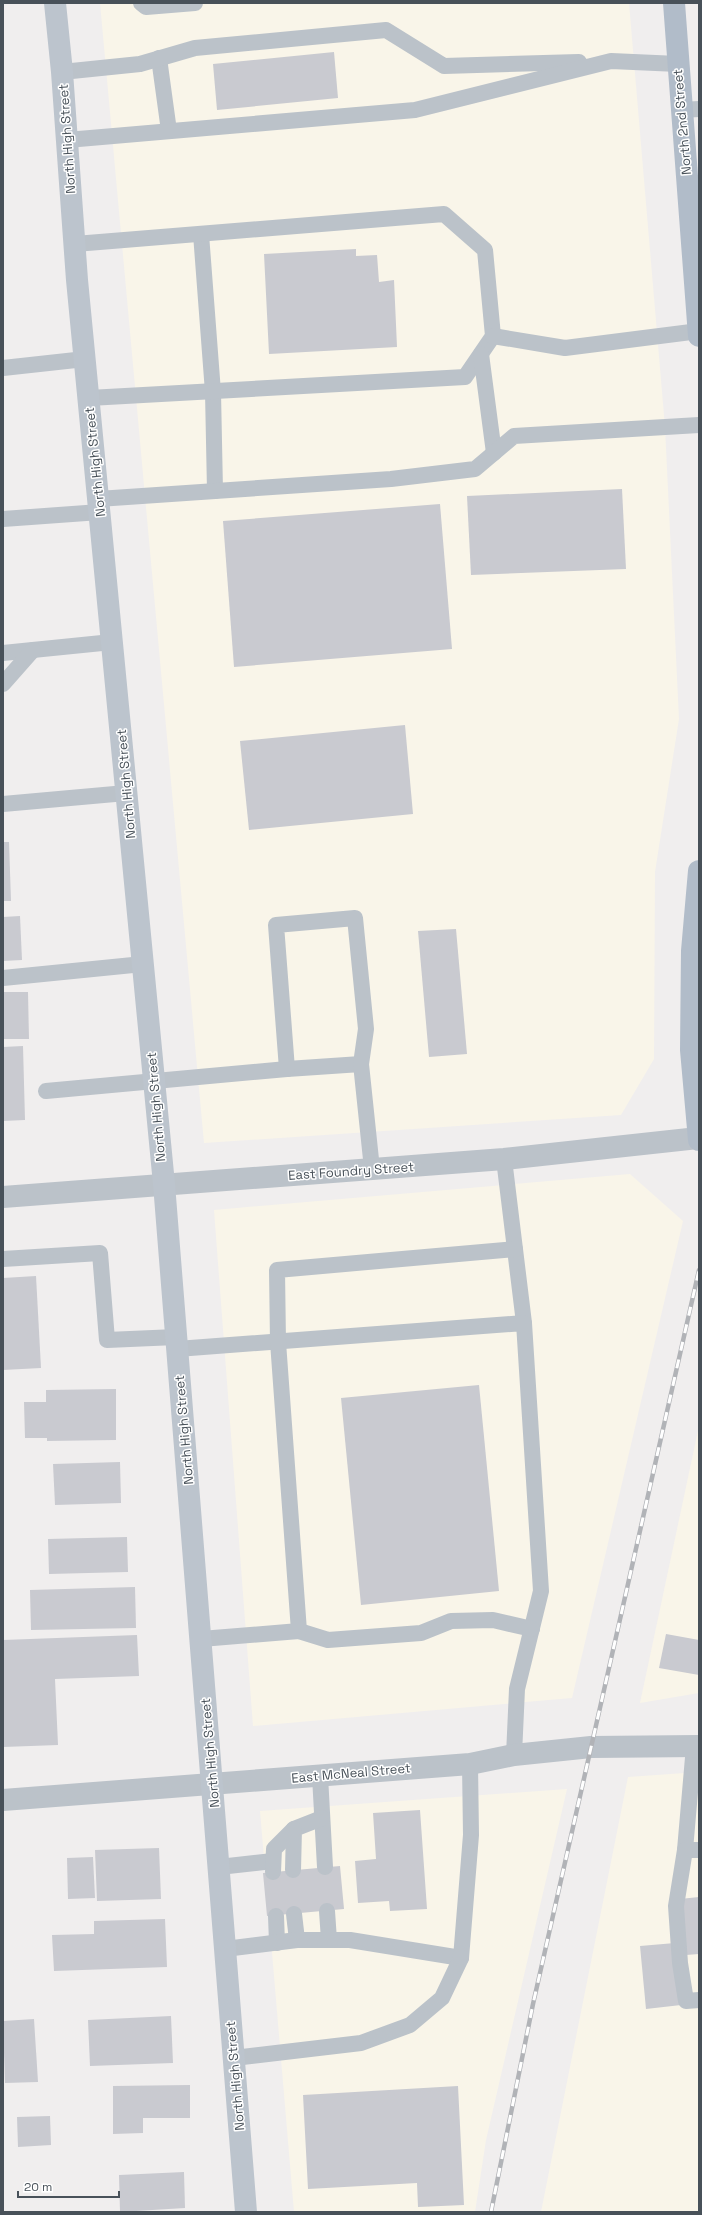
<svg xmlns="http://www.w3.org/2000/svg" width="702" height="2215" viewBox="0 0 702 2215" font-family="'Space Grotesk',sans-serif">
<rect width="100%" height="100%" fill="#f0eeee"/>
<g fill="#f9f5e9">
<path d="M100 3H629L665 427 679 719 655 872 654 1059 621 1115 204 1143Z"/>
<path d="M630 1174 683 1221 572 1698 253 1726 214 1210Z"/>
<path d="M699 1426V1693L640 1703Z"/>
<path d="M699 1772V2212H541L628 1777Z"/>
<path d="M567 1789 486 2140 475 2212H294L260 1811Z"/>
</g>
<g fill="#c9cad0">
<path d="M334 52 338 98 217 110 213 64Z"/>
<path d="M356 249V256L377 255 379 282 394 280 397 347 269 354 264 254Z"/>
<path d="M622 489 626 569 471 575 467 496Z"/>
<path d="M440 504 452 649 234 667 223 521Z"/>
<path d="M405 725 413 814 249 830 240 741Z"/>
<path d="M3 842H9L11 901H3Z"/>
<path d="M20 916 22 960 3 961V917Z"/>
<path d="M456 929 467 1054 429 1057 418 931Z"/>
<path d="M3 992H28L29 1039H3Z"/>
<path d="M23 1046 25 1120 3 1121V1047Z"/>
<path d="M36 1276 41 1368 3 1370V1278Z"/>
<path d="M479 1385 499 1591 361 1605 341 1398Z"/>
<path d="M116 1389V1440L47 1441V1438H25L24 1402H46V1390Z"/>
<path d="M120 1462 121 1503 55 1505 53 1464Z"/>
<path d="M127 1537 128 1572 49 1574 48 1539Z"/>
<path d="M135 1587 136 1628 31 1630 30 1590Z"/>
<path d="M666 1634 699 1640V1675L659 1668Z"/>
<path d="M137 1635 139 1676 55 1679 58 1745 3 1747V1640Z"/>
<path d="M420 1810 427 1909 390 1911 389 1901 358 1903 355 1861 376 1859 373 1813Z"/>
<path d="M159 1848 161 1899 97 1901 95 1850Z"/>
<path d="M93 1857 95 1898 68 1899 67 1858Z"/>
<path d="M340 1866 344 1909 267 1916 263 1873Z"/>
<path d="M699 1897V1954L686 1955 680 1899Z"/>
<path d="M165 1919 167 1967 54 1971 52 1935 94 1934V1921Z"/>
<path d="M675 1943 681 2005 646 2009 640 1946Z"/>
<path d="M171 2016 173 2063 90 2066 88 2020Z"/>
<path d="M34 2019 38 2082 5 2083 3 2021Z"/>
<path d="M190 2085V2118H143V2133L113 2134V2086Z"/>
<path d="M458 2086 464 2205 418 2207 417 2183 308 2189 303 2095Z"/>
<path d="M50 2116 51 2145 18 2147 17 2117Z"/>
<path d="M184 2172 185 2208 120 2212 119 2175Z"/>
</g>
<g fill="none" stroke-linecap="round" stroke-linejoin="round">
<g stroke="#bbc2c9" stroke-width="16">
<path d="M141 3 146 7 195 3"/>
<path d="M159 58 169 131"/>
<path d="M62 72 140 64 195 48 386 30 444 66 579 62"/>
<path d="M681 110 699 109"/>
<path d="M67 140 415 110 611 61 678 64"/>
<path d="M201 234 213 392 215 491"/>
<path d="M75 244 444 214 485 250 493 336 465 377 89 398"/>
<path d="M493 336 565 348 699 331"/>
<path d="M481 354 494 453"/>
<path d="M3 368 85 359"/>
<path d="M98 499 391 479 475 469 514 436 699 425"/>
<path d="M3 519 100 512"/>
<path d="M3 653 112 642"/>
<path d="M3 684 33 650"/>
<path d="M3 804 126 793"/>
<path d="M3 978 143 964"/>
<path d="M287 1069 361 1064"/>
<path d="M46 1091 287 1069 276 925 355 918 366 1029 361 1064 372 1169"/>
<path d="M504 1159 524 1323"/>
<path d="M3 1259 100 1253 107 1340 176 1337"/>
<path d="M177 1349 524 1323 541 1591 517 1689 514 1755"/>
<path d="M299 1631 328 1640 421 1633 451 1621 493 1620 532 1629"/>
<path d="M201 1639 299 1631 278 1342 277 1270 515 1249"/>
<path d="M694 1746 685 1850H699"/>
<path d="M320 1776 325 1867"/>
<path d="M685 1850 676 1906 680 1963 686 2001 699 2000"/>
<path d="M219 1867 273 1861"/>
<path d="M293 1870 294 1829 322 1818"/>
<path d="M273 1872 274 1849 294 1829"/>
<path d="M327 1911 329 1940"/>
<path d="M294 1914 297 1940"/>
<path d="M276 1916 277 1943"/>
<path d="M225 1949 297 1940H350L461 1958"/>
<path d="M234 2058 361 2043 410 2025 442 1998 461 1958 471 1835 470 1764"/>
</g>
<g stroke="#bbc2c9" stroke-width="22">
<path d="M3 1197 504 1159 698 1138"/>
<path d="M3 1800 470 1764 514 1755 591 1747 699 1746"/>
</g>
<path stroke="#bcc4cd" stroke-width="22" d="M55 3 62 72 77 280 164 1184 246 2212"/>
<g stroke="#b1bcc9" stroke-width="22">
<path d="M674 3 699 336"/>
<path d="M699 871 692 951 691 1050 699 1140"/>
</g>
<defs>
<path id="rail" d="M491 2212 533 2004 699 1270"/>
</defs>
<use href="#rail" stroke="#b1b3b7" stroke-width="4.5"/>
<use href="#rail" stroke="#fff" stroke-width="3" stroke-dasharray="9" stroke-linecap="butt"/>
</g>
<g text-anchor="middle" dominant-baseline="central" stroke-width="3" stroke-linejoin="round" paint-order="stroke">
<g font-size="13" fill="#485159" stroke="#fff">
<text transform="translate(682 122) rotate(-95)">North 2nd Street</text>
<text transform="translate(67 139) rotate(-94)">North High Street</text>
<text transform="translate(95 462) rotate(-96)">North High Street</text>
<text transform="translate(126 784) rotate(-95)">North High Street</text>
<text transform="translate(156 1107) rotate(-95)">North High Street</text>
<text transform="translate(351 1171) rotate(-4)">East Foundry Street</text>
<text transform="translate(184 1430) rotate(-95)">North High Street</text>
<text transform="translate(210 1753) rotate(-95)">North High Street</text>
<text transform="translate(351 1773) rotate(-5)">East McNeal Street</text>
<text transform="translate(235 2076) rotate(-95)">North High Street</text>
</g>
</g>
<rect width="702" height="2215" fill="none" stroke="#485159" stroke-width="8"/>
<path d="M18 2191v6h101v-6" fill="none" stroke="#485159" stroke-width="2"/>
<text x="24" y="2191" font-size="12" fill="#485159" stroke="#ffffff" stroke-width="3" paint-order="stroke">20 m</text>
</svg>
